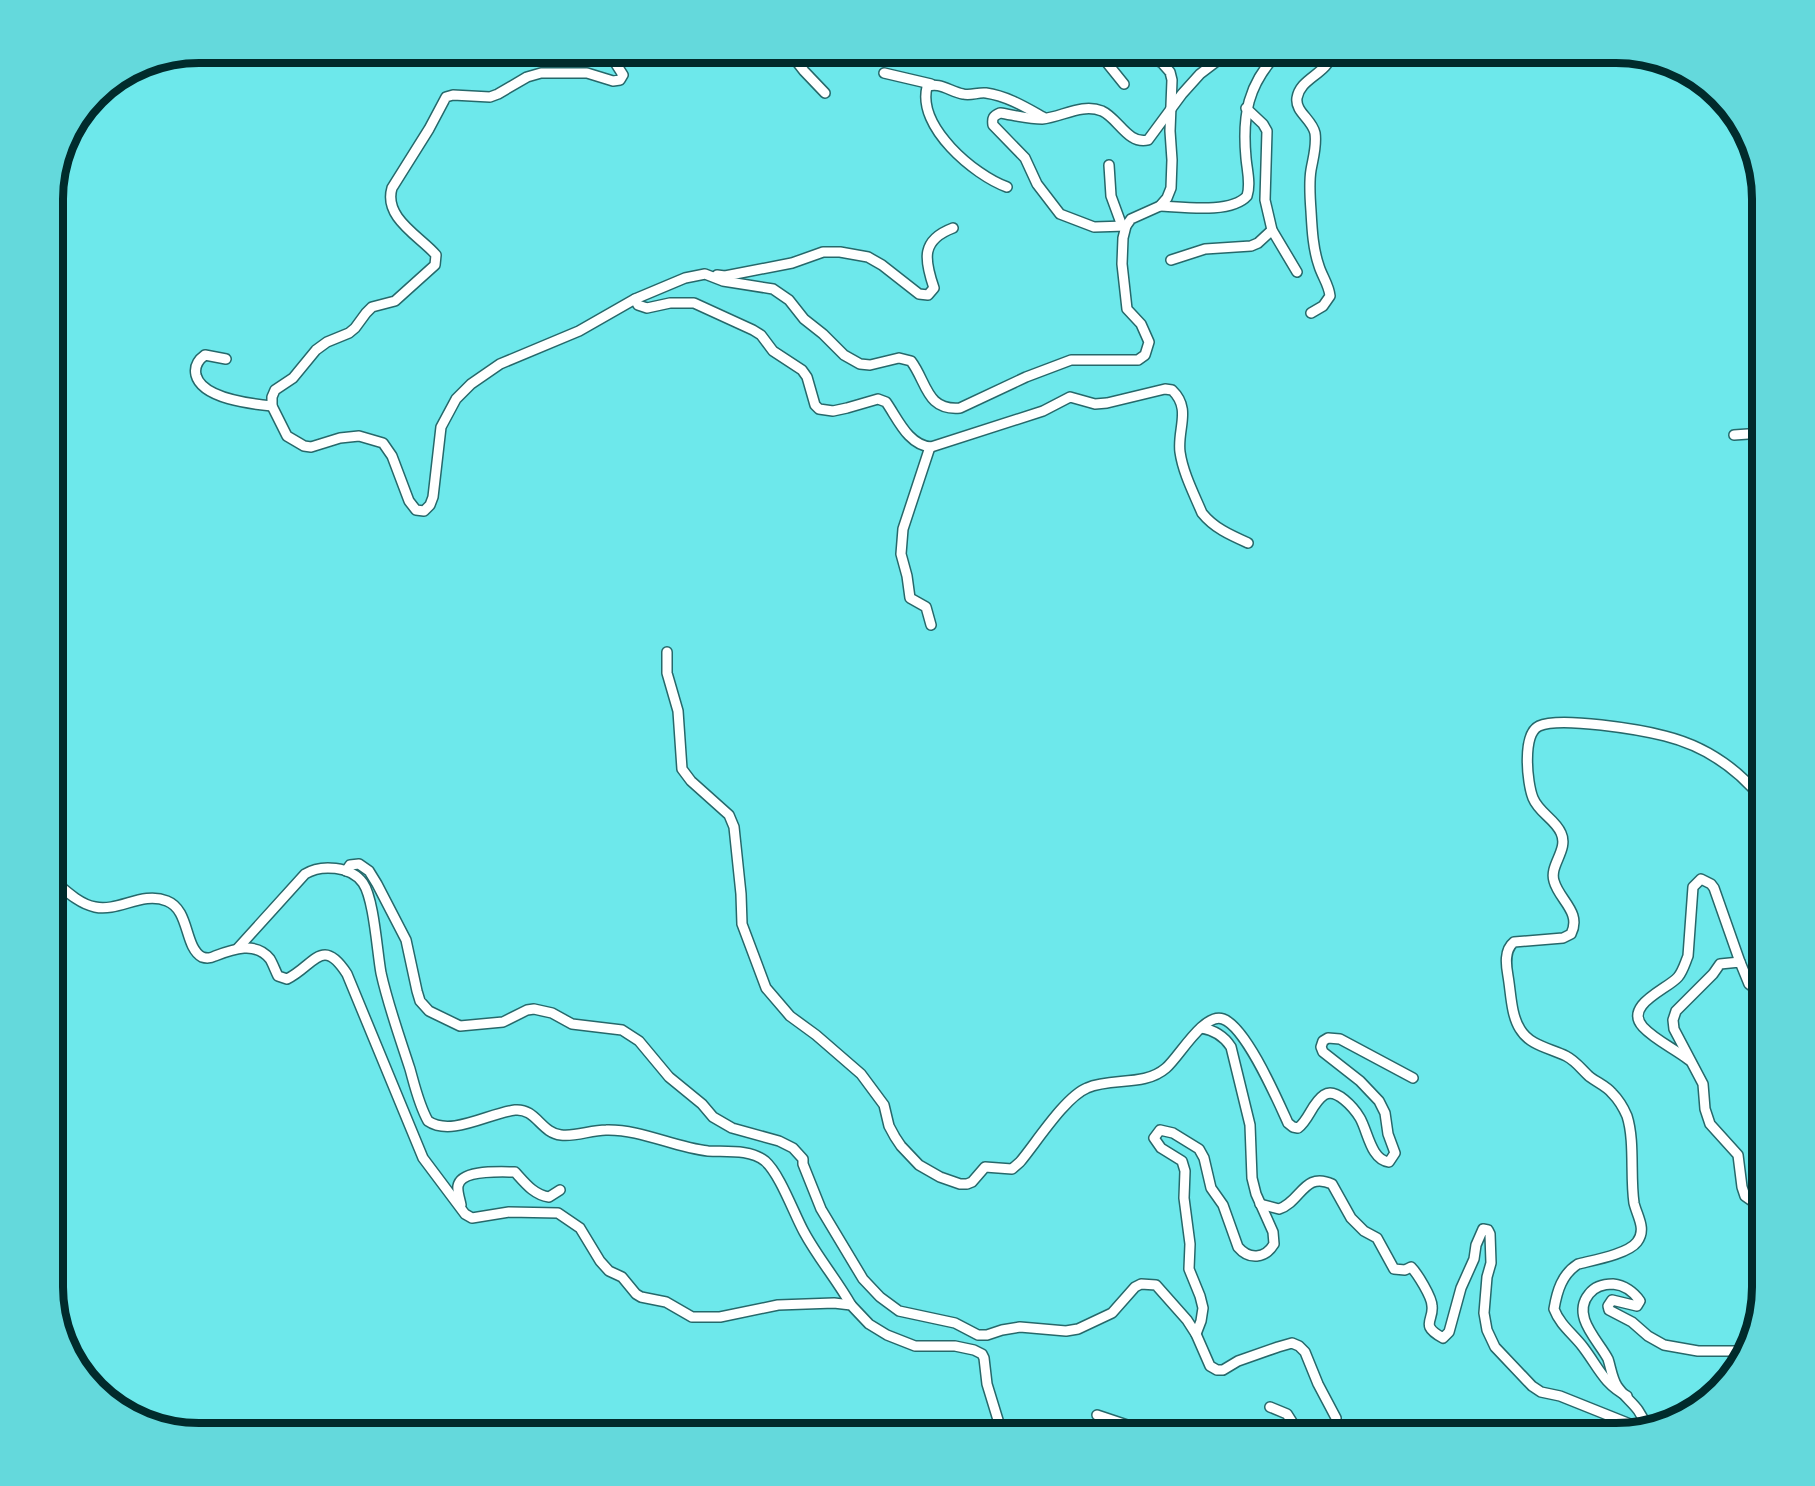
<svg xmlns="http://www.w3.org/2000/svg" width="1815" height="1486" viewBox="0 0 1815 1486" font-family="Signika,sans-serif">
<rect width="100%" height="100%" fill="#6de8eb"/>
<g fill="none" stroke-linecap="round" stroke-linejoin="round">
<defs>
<g id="minor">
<path d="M609 53 623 75 620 80 613 81 587 73H541L527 77 498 94 490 97 453 95 446 97 429 129 392 188C383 218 421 237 436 255L435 265 395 301 372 307 366 313 355 328 349 333 327 342 316 350 293 378 275 390 272 397V406L287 436 304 446 311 447 340 438 359 436 383 443 392 456 409 501 416 510 424 511 430 505 433 497 441 427 456 399 471 384 500 364 579 331 635 299 685 278 705 274 723 281 773 289 789 300 804 319 823 334 844 355 860 364 870 365 899 358 911 361C927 382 926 411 960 408L1026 377 1071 360H1138L1145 355 1149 342 1141 324 1127 309 1122 264 1123 238 1126 226 1131 219 1160 206 1167 198 1171 188 1172 160 1170 131 1172 80 1170 72 1162 63 1142 53"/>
<path d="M790 53 804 71 825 93"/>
<path d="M1046 53 1063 59 1065 53"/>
<path d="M1099 53 1124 84"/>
<path d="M884 73 931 84"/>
<path d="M1246 108 1263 124 1267 131 1265 200 1272 230 1297 272"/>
<path d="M1109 165 1111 196 1122 226"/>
<path d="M1007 187C974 175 917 127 927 87 938 81 951 92 963 94 971 96 978 92 986 93 1007 96 1025 107 1043 117"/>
<path d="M1160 206C1183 207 1231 214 1247 196 1251 184 1247 170 1246 158 1242 115 1248 84 1278 53"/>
<path d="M1126 226 1094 227 1060 214 1037 184 1025 158 993 125C992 118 993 116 1000 113 1013 115 1028 119 1042 119 1062 117 1082 103 1102 111 1118 118 1128 145 1148 140L1182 94 1200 74 1221 58 1224 53"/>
<path d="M1171 260 1205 249 1251 246 1258 243 1272 230"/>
<path d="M717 275 725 276 792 263 823 252H840L868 257 882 265 919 294 928 295 934 288C924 259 921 240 953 228"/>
<path d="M635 299 638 305 647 308 670 303H694L753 330 761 335 773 351 802 370 807 377 815 405 819 409 833 411 847 408 878 399 886 402C898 419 908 445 931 447L1043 411 1070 397 1095 404 1107 403 1165 389 1172 390C1192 409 1177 429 1180 452 1183 473 1194 494 1202 513 1214 528 1230 535 1248 543"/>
<path d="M1311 313 1323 306 1330 296C1329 285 1322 276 1319 266 1313 249 1312 229 1311 211 1310 198 1309 182 1311 170 1313 158 1317 146 1315 133 1312 119 1295 112 1297 98 1300 78 1326 75 1333 53"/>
<path d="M226 359 205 355C198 360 194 366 196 375 202 399 252 404 272 406"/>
<path d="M1734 435 1762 433"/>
<path d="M930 447 903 529 901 554 907 576 910 598 926 607 931 625"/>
<path d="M667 652V673L678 711 682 769 691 781 729 815 734 827 741 894 742 924 766 988 790 1016 816 1035 861 1074 884 1105 889 1126 895 1137 901 1146 919 1165 940 1177 960 1184H967L972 1182 985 1167 1012 1169 1020 1162C1036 1143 1065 1097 1087 1088 1112 1077 1144 1087 1166 1068 1179 1057 1204 1012 1223 1019 1246 1027 1277 1099 1288 1123L1293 1127 1298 1128C1309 1120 1312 1103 1324 1095 1336 1087 1354 1108 1360 1118 1368 1132 1371 1160 1389 1162L1395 1153 1388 1134 1385 1113 1379 1101 1360 1081 1323 1052 1321 1047 1323 1041 1328 1038 1340 1039 1413 1078"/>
<path d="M346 871 350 865 359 864 369 871 377 884 406 940 417 991 420 1001 429 1011 460 1026 503 1022 527 1010 534 1009 552 1013 572 1024 622 1030 639 1041 669 1077 702 1104 713 1117 732 1128 779 1141 793 1148 803 1159V1164L821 1209 863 1279 880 1297 899 1311 955 1323 978 1335H987L1002 1330 1020 1327 1066 1331 1078 1329 1112 1313 1135 1287 1141 1284 1156 1285 1187 1320 1196 1334 1210 1366 1217 1370H1223L1238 1361 1278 1347 1292 1343 1299 1346 1305 1352 1318 1384 1336 1418V1424L1332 1433"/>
<path d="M53 880C65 890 79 904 95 907 119 912 142 891 167 901 190 910 184 947 202 957 208 959 211 958 215 956 233 949 256 941 270 959 273 964 275 970 278 976L287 979C314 966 322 935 347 974L423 1158 465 1214 472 1218 509 1212 558 1213 580 1228 600 1261 609 1271 622 1277 636 1294 641 1297 666 1302 692 1317H720L778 1305 834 1303 851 1305 869 1324 887 1335 915 1346H955L974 1350 982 1354 984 1358 987 1384 1002 1433"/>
<path d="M238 948 305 874C321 864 351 866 363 883 374 899 377 951 381 973 388 1005 400 1038 410 1069 415 1087 419 1105 428 1121 451 1137 489 1113 515 1110 536 1108 541 1133 561 1135 575 1137 591 1130 606 1130 641 1129 673 1147 708 1151 726 1152 750 1149 765 1161 780 1174 794 1214 804 1232 818 1258 837 1280 851 1305"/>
<path d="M1689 1060C1675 1049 1655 1040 1643 1027 1623 1005 1668 989 1678 977 1683 971 1685 963 1688 956L1693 887 1701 879 1711 884 1714 888 1740 962"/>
<path d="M1260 1204 1279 1209C1301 1202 1304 1171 1332 1184L1351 1218 1364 1231 1377 1238 1394 1269 1405 1270 1411 1267C1417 1273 1432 1297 1432 1306 1434 1321 1419 1325 1443 1338L1449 1332 1461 1288 1474 1259 1476 1245 1483 1229 1488 1230 1490 1234 1491 1263 1487 1277 1484 1313 1487 1330 1495 1347 1532 1386 1541 1392 1560 1396 1640 1428"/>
<path d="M461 1205C460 1199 457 1192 458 1186 461 1169 501 1172 515 1172 525 1183 534 1195 549 1197L560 1190"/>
<path d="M1762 1208 1745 1196 1742 1187 1738 1155 1710 1124 1705 1109 1703 1084 1674 1029 1673 1020 1676 1011 1713 974 1720 964 1740 962 1749 984 1762 994"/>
<path d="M1196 1334 1201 1321 1203 1308 1200 1296 1189 1269 1190 1244 1184 1198 1185 1171 1182 1161 1161 1148 1154 1138 1160 1130 1173 1133 1199 1149 1204 1158 1211 1188 1223 1205 1238 1247C1249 1260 1265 1259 1274 1244L1273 1232 1256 1194 1252 1178 1250 1125 1231 1047C1224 1036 1214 1030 1201 1028"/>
<path d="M1627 1396C1603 1383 1599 1368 1583 1347 1573 1334 1560 1325 1554 1309 1557 1291 1562 1274 1578 1264 1594 1260 1628 1254 1637 1242 1647 1229 1637 1216 1634 1203 1630 1176 1635 1141 1627 1116 1624 1109 1618 1099 1612 1093 1606 1086 1598 1083 1590 1077 1582 1070 1576 1061 1566 1056 1550 1048 1530 1046 1520 1029 1511 1015 1511 993 1508 976 1506 965 1504 950 1514 942L1563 938 1571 934C1582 912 1559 900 1554 881 1549 865 1569 850 1561 833 1555 819 1539 813 1533 798 1527 783 1522 734 1539 726 1560 716 1642 730 1665 736 1705 746 1737 768 1762 799"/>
<path d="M1270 1407 1287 1414 1299 1433"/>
<path d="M1097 1415 1127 1425 1157 1430 1165 1433"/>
<path d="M1646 1426C1639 1405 1628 1402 1617 1386 1612 1378 1611 1368 1608 1359 1598 1340 1571 1316 1589 1294 1595 1286 1604 1284 1613 1284 1624 1285 1634 1292 1640 1301L1637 1306 1612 1300 1608 1306 1609 1310 1632 1322 1648 1336 1664 1345 1698 1351H1747"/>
<path d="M1410 1433 1417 1432 1423 1433"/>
</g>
</defs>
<use href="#minor" stroke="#26686a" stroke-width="12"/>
<use href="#minor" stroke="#fff" stroke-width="9"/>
</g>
<path d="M0 0H1815V1486H0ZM199 63H1616A136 136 0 0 1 1752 199V1287A136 136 0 0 1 1616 1423H199A136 136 0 0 1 63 1287V199A136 136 0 0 1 199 63Z" fill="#64d9dc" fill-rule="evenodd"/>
<path fill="none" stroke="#012b2c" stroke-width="8" d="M199 63H1616A136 136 0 0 1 1752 199V1287A136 136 0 0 1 1616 1423H199A136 136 0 0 1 63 1287V199A136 136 0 0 1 199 63Z"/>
</svg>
